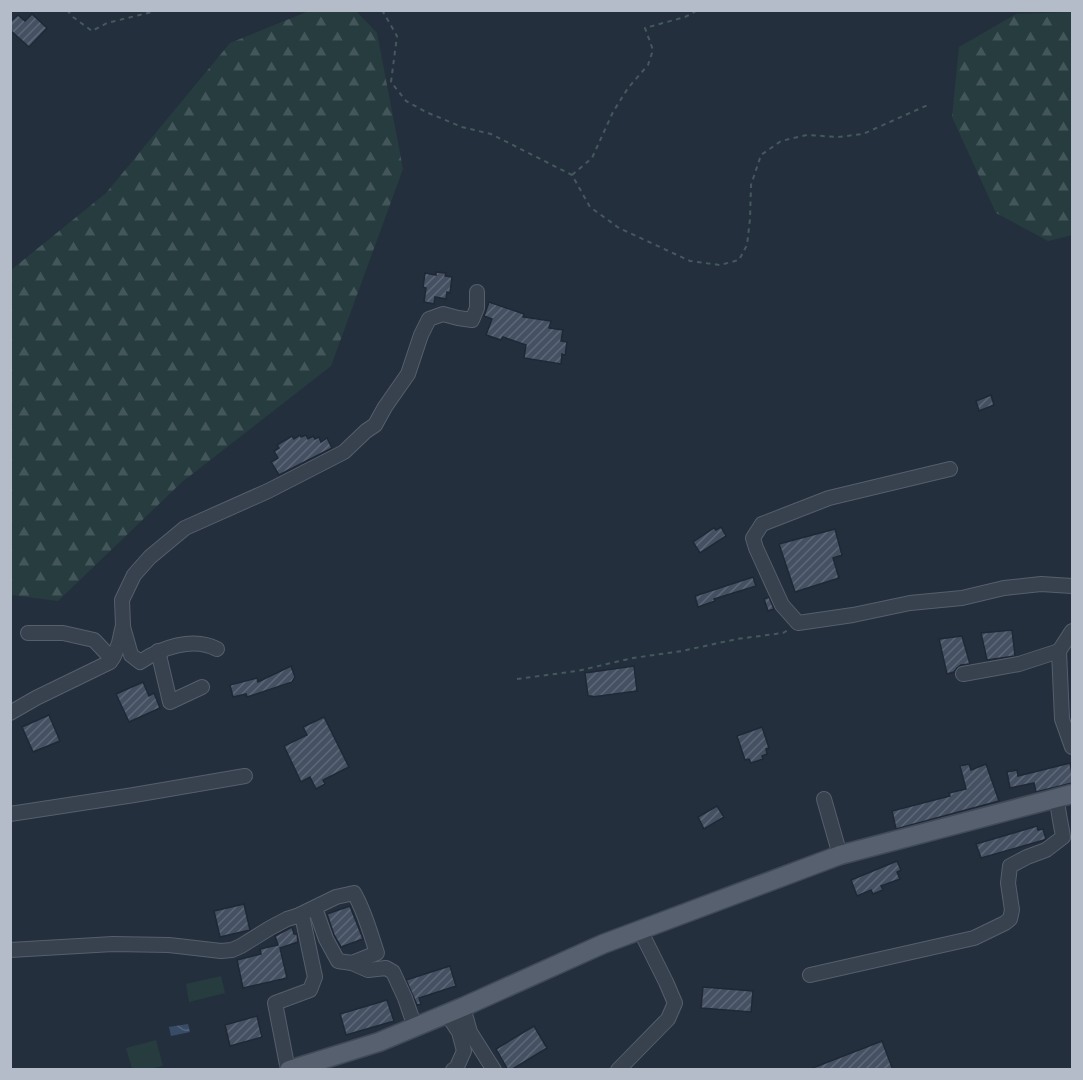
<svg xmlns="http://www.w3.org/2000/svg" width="1083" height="1080" viewBox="0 0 1083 1080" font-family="'Asap Condensed',sans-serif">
<defs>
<pattern id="forest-firs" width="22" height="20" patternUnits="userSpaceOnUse" patternTransform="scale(1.5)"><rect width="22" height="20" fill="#263c3f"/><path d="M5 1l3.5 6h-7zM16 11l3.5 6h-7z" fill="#435659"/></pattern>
<pattern id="water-waves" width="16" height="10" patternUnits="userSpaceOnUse" patternTransform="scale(1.5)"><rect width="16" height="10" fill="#394c67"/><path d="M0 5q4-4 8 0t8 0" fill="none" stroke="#53647b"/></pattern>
<pattern id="building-hatch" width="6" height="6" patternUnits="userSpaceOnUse" patternTransform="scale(1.5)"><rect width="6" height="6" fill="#455162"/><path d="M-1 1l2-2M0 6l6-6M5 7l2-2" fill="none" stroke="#5d6877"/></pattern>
</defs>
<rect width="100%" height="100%" fill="#242f3e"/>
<g fill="url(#forest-firs)">
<path d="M309 11H356L377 33 403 169 331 366 182 482 58 601 11 595V270L106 193 230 43Z"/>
<path d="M1072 12V235L1048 241 996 213 952 117 959 47 1016 14Z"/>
</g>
<g fill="#263c3f">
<path d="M221 976 225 993 189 1002 186 984Z"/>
<path d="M156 1040 163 1066 149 1069H132L126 1048Z"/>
</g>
<path fill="url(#water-waves)" d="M188 1024 190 1032 171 1036 169 1027Z"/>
<g fill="url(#building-hatch)" stroke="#1f2835" stroke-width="1.5">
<path d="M32 14 47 28 29 47 10 30V22L18 15 25 21Z"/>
<path d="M436 272 446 273 445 276 452 277 450 293 447 292 446 299 435 297 434 304 424 302 426 288 423 287 425 273 436 275Z"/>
<path d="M489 302 524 314 523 317 551 321 549 328 563 330 561 341 567 342 565 355 562 354 561 364 524 358 526 345 503 337 501 340 486 335 492 319 484 316Z"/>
<path d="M991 395 994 405 979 411 976 401Z"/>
<path d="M300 435 301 437 306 435 308 439 313 436 315 439 319 437 321 442 327 438 332 448 279 475 271 462 278 458 274 451 279 448 277 445 292 436 294 439Z"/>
<path d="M721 527 726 536 700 553 693 542 714 528 716 530Z"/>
<path d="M835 529 842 555 833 558 839 578 795 592 779 544Z"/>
<path d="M753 577 756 586 714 599 715 601 698 607 695 596Z"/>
<path d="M769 597 774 609 768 611 764 599Z"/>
<path d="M1012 630 1015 656 987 660 981 633Z"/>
<path d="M962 636 970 664 961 665 957 668 954 672 947 674 939 639Z"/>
<path d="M291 666 295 677 292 682 247 697 246 694 233 697 230 685 257 678 258 682Z"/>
<path d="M634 666 637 691 592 697V696H588L585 673Z"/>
<path d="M143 682 149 696 154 693 160 708 129 722 116 694Z"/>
<path d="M49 715 60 741 33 752 22 727Z"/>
<path d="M324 717 349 767 323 780 325 784 316 789 310 777 301 782 284 746 307 735 303 727Z"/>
<path d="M762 727 769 748 766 749 767 754 762 756 763 759 751 763 749 759 745 760 737 736Z"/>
<path d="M1070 763 1072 773V783L1036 792 1034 783 1010 788 1007 772 1017 770 1018 776Z"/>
<path d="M969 764 971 770 986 764 999 801 896 829 892 811 950 796 949 793 966 789 960 766Z"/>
<path d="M717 806 724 817 704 829 698 817Z"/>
<path d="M1037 826 1038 830 1043 829 1046 839 1044 840 981 858 976 844Z"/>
<path d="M897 861 901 870 897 872 900 879 881 886 883 890 873 894 871 890 857 896 851 880Z"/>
<path d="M244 904 250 930 220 937 214 911Z"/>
<path d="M350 906 363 939 341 947 334 935 327 914Z"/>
<path d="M292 927 294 934H297L298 942 280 948 287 978 243 988 237 960 261 954 260 949 278 945 275 936Z"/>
<path d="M450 966 456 986 419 998 421 1004 417 1005 406 980Z"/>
<path d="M703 987 753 991 751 1012 701 1008Z"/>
<path d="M387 1000 394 1021 346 1035 340 1014Z"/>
<path d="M257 1016 262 1037 230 1046 225 1025Z"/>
<path d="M534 1026 547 1048 511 1070H508L496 1049Z"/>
<path d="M882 1041 893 1070H811L810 1069Z"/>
</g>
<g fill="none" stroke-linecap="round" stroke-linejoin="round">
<defs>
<g id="minor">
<path d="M950 469 829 498 762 524 753 538 756 548 782 605 798 623 853 615 910 603 962 598 1004 588 1041 584 1072 586"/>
<path d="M123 627 131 655 140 662C161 648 193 636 217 649"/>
<path d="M1072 631 1059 651 1062 719 1072 747"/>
<path d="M28 633H63L94 640 112 659"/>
<path d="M158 651 170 702 202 687"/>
<path d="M963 674 1019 664 1059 651"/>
<path d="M10 713 36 698 110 662 114 656 119 643 123 625 122 600 134 575 150 557 185 528 268 491 344 452 366 431 375 425 385 407 408 374 421 335 429 319 443 314 458 318 472 320 477 308V292"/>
<path d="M824 799 840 855"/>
<path d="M10 814 134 795 245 776"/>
<path d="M297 916 336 897 354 893C365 912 370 932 377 953L352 963 338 961 326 939 315 908"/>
<path d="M10 950 113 944 169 945 221 951 232 950 241 946 270 928 287 919 297 916 303 920 315 977 310 990 275 1003 288 1070"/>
<path d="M352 963 368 970 386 968 393 972 405 998 415 1027"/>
<path d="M810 975 974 938 1005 923 1010 919 1012 910 1008 883 1010 866 1027 857 1046 850 1063 837C1061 824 1058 812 1057 799"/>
<path d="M463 1007 470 1032 494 1070"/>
<path d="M447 1014 459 1032 464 1051 456 1069 453 1070"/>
<path d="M618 1070 668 1019 675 1003 666 982 640 930"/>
</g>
<path id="major" d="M289 1070 379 1042 463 1007 603 944 840 855 1072 794"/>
</defs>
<use href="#minor" stroke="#565f6c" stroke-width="16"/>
<use href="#major" stroke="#414a57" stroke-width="21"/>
<g stroke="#44595c" stroke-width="2" stroke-dasharray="4.5 4.5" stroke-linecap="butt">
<path d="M67 10 73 17 92 31 107 23 160 10"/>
<path d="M382 10 397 36 391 82 406 101 426 112 462 127 491 134 572 175 590 207 619 228 690 261 720 265 739 260 747 245 750 219 751 185 761 155 781 141 807 135 838 137 863 134 930 104"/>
<path d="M572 175 592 158 613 112 628 88 648 65 653 50 645 28 685 17 698 10"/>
<path d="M517 679 577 671 633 658 682 651 737 639 783 633 788 630"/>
</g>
<use href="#minor" stroke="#38414e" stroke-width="14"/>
<use href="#major" stroke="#56606e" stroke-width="18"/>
</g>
<rect width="1083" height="1080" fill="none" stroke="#b4bcc9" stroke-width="24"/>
</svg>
